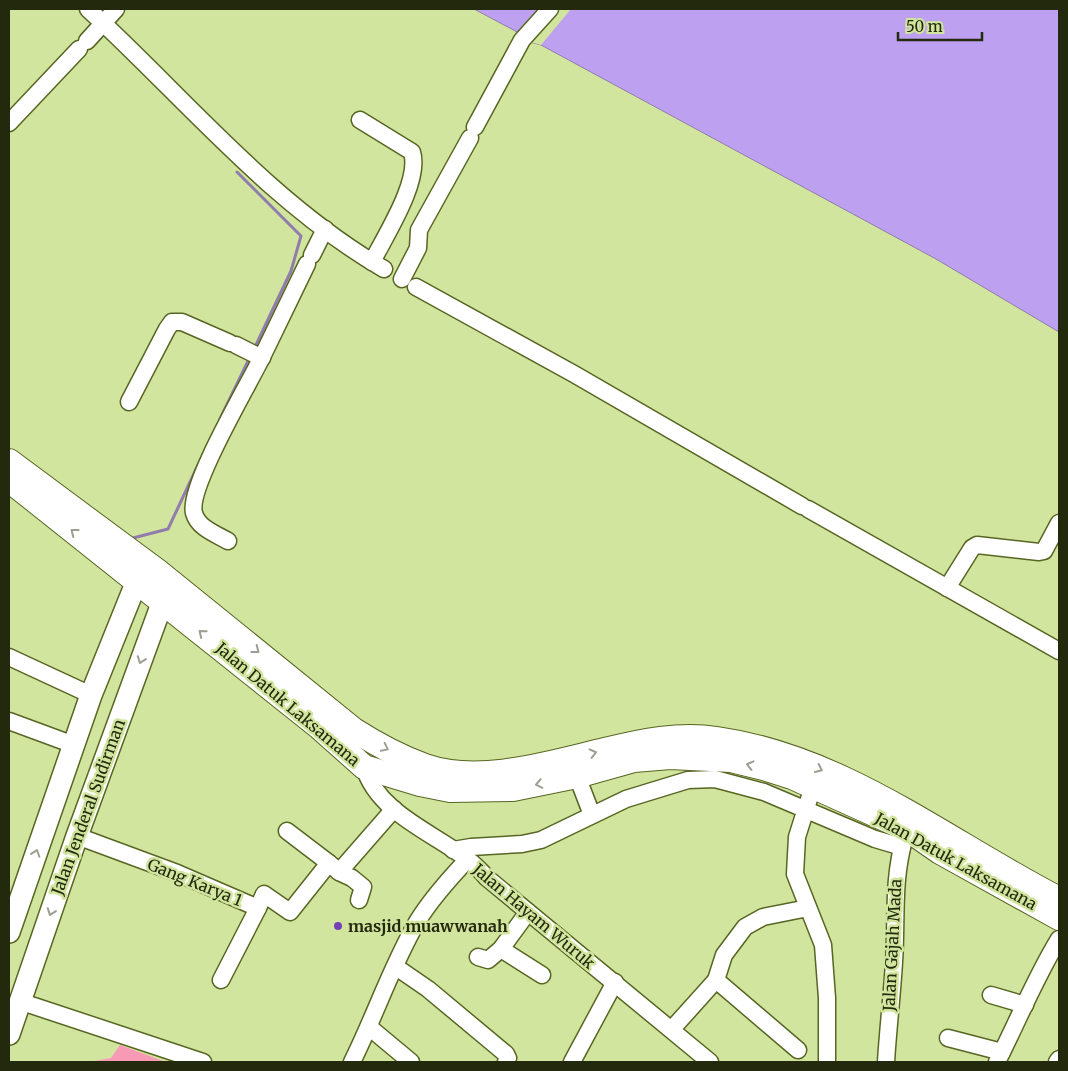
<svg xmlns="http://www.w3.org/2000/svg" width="1068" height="1071" viewBox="0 0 1068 1071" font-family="Merriweather,serif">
<rect width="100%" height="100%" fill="#d2e59e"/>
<path fill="#f899b6" d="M120 1045 166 1062H89L111 1058Z"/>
<path fill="#bea0f1" stroke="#907cad" d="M474 9H1059V332L936 259 541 45 522 40 521 34Z"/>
<path fill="#d2e59e" d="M543 9H571L541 45 522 40Z"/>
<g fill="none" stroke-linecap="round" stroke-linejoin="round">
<g stroke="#907cad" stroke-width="3">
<path d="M237 172 301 236 291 271 254 349"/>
<path d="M220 419 250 357"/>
<path d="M133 538 168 529 198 465"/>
</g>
<defs>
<g id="minor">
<path d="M88 9C184 97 270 203 384 269"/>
<path d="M87 41 116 9"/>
<path d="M360 120 412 152C421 181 385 236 372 262"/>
<path d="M9 123 79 49"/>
<path d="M475 127 522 40 550 9"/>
<path d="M312 255 325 229"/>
<path d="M402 279 418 248 419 230 470 138"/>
<path d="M416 287 574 374 802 506"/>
<path d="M236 345 262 358"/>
<path d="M129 402 167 329 172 322H182L230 343"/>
<path d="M808 509 1059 651"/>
<path d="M228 541C216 534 198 528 194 513 187 488 249 384 262 357 277 326 292 295 307 264"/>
<path d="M947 588 972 548 977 545 1039 552 1044 551 1059 523"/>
<path d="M9 657 91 695"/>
<path d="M9 721 74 745"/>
<path d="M364 767C378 813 432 832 467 859 474 864 481 871 487 878L710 1062"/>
<path d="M577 776 592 815"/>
<path d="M809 799 797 837 795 874 823 945 827 998V1062"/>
<path d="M287 831 329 863"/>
<path d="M77 836 177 873 258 908 264 894 290 912 329 863 339 872 394 809"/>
<path d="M453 850 471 847 522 844 541 840 626 799 688 780 715 779 764 792 875 839 902 847"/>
<path d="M339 872 352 878 363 887 359 900"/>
<path d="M501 949 542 975"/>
<path d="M478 957 488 960 501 949 528 912"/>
<path d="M396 967 428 989 506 1054 508 1058 506 1062"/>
<path d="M221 980 258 908"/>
<path d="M716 980 798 1050"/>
<path d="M991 995 1025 1005"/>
<path d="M19 1001 203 1062"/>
<path d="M369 1027 411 1062"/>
<path d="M672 1029 716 980 724 955 745 927 763 917 808 908"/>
<path d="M948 1038 1002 1052"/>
<path d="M352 1062C375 1016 391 967 417 922 431 899 449 879 468 859"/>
<path d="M572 1062 615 982"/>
<path d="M886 1062C888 1029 892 996 894 962 897 918 892 881 905 836"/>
<path d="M997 1062C1018 1021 1035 978 1059 939"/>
<path d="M1057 1062 1059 1059"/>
</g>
<g id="major">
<path d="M9 932 91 695 143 566"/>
<path d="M9 1034 77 836 168 587"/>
</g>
<g id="highway">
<path d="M9 461 160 573 354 730C376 744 400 757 425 766 480 785 550 763 605 750 641 741 680 733 717 739 844 757 948 842 1059 899"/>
<path d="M9 480 318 726 364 767 420 784 450 790 513 789 577 776 634 760 670 757 731 760 767 769 792 777 907 829 940 852 1059 918"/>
</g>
</defs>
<use href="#minor" stroke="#576622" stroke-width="19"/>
<use href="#major" stroke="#576622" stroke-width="24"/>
<use href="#highway" stroke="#576622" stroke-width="26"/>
<use href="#minor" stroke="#fff" stroke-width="16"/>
<use href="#major" stroke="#fff" stroke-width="21"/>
<use href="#highway" stroke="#fff" stroke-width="24"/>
</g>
<defs><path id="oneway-chevron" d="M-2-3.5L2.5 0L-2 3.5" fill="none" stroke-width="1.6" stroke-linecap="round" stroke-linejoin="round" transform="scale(1.25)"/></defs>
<g stroke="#9c9f92">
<use href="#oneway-chevron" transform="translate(74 532) rotate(-142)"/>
<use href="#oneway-chevron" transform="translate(202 633) rotate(-141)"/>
<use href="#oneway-chevron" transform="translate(256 650) rotate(38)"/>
<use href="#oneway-chevron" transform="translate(141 660) rotate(110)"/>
<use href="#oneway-chevron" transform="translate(385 748) rotate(26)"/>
<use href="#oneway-chevron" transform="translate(593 753) rotate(-14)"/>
<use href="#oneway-chevron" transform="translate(750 765) rotate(-166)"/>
<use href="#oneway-chevron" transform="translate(819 769) rotate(25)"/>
<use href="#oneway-chevron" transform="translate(539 784) rotate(169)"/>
<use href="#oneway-chevron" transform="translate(36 853) rotate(-71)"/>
<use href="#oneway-chevron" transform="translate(51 912) rotate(110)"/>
</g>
<circle fill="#7540b7" stroke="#d2e59e" stroke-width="2" cx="338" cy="926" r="5"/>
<g text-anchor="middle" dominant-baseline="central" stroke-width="5" stroke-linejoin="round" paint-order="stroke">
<g font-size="16" fill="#23290d" stroke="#d2e59e">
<text transform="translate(288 704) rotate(40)">Jalan Datuk Laksamana</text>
<text transform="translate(88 807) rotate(-70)">Jalan Jenderal Sudirman</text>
<text transform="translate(956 861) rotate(29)">Jalan Datuk Laksamana</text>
<text transform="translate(195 882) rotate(22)">Gang Karya 1</text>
<text transform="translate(534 916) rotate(40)">Jalan Hayam Wuruk</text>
<text transform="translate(892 945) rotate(-87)">Jalan Gajah Mada</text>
</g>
<g font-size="16" font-weight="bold" fill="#23290d" stroke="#d2e59e" text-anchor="start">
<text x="348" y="926">masjid muawwanah</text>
</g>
</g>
<rect width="1068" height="1071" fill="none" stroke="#23290d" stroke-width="20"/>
<path d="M898 32v8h84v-8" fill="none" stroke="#23290d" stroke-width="2.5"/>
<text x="906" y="32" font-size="15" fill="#23290d" stroke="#d2e59e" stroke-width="4" paint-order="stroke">50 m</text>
</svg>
